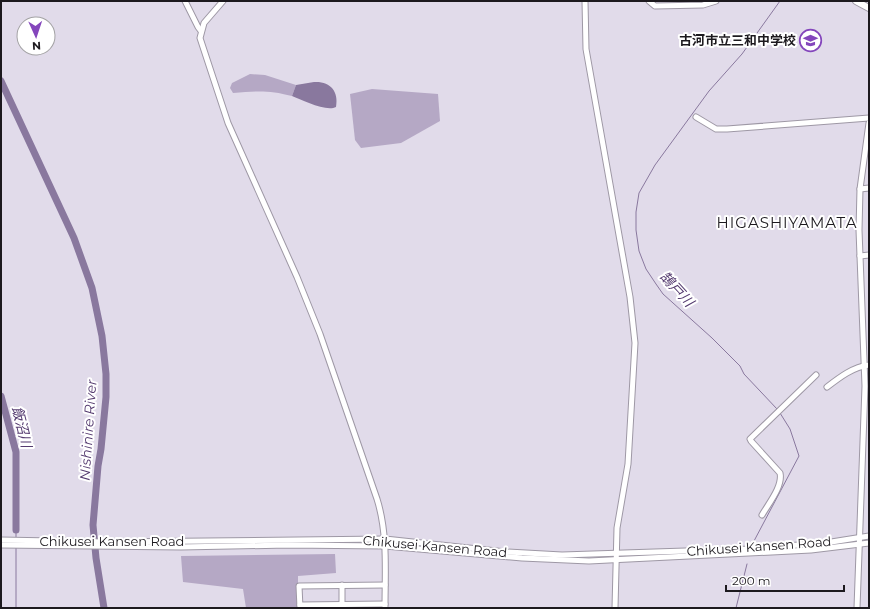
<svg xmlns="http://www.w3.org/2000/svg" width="870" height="609" viewBox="0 0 870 609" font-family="Montserrat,'Noto Sans JP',sans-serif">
<rect width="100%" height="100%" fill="#e1dbea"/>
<g fill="#b5a8c5">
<path d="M250 74 265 75 296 85 292 96C269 90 257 91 233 93L230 88 232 83Z"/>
<path d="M372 89 438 94 440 121 401 143 361 148 355 140 350 94Z"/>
<path d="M335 554 336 573 298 576V608H246L243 589 183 582 181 556Z"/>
</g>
<path fill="#89789e" d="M314 82C330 81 339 91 336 107 326 112 302 100 292 96L296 85Z"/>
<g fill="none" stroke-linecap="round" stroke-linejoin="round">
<g stroke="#89789e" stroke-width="1">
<path d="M777 409 744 374 740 366 712 338 663 294 656 284 646 269 639 251 636 230V212L639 193 655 165 709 91 742 54 780 1"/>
<path d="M16 537V530"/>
<path d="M754 541 799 456 790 429 780 413"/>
<path d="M16 608V547"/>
<path d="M736 608 747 564"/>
</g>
<g stroke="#89789e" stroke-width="7">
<path d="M1 81 74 238 92 288 102 336 106 374V397L101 449 98 466 93 525 96 558 104 608"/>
<path d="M1 396 16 452V530"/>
</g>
<defs>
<g id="minor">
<path d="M185 1 198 27 201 31"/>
<path d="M223 1 204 23 200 38 228 123 297 277 320 334 377 499C388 534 385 572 385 608"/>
<path d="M585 1 586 49 630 297 635 343 628 464 617 528 615 608"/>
<path d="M649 1 655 6 703 5 716 1"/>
<path d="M696 117 716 129H727L869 118"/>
<path d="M860 189 869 188"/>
<path d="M860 256 869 255"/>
<path d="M827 387C840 377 853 367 869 365"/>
<path d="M762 515C769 503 783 486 780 473L751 441 750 439 816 375"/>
<path d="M1 540 105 542 385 539 506 552 562 555 747 549 825 543 869 536"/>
<path d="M1 545 181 547 288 545 385 546 522 558 589 561 811 550 869 543"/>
<path d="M342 585V607"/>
<path d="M300 605 385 604"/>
<path d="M300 608 299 586 385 585"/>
<path d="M857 608 865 386 859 230 860 189 869 123"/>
</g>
<path id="major" d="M856 1 869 8"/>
</defs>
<use href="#minor" stroke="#9e98a5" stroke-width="7"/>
<use href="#major" stroke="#9e98a5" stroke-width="8"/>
<use href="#minor" stroke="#fff" stroke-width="5"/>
<use href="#major" stroke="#fff" stroke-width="6"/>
</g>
<defs>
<symbol id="school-ring" viewBox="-11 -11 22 22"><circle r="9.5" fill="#fff" stroke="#8446bc" stroke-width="1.5"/><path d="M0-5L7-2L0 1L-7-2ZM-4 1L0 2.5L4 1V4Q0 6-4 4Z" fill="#8446bc"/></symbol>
</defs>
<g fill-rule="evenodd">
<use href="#school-ring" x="798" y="28" width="25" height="25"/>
</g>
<g text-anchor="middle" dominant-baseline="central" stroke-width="4" stroke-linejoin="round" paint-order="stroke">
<g font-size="13" font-weight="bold" fill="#1c191e" stroke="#fff" text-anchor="end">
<text x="796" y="40">古河市立三和中学校</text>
</g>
<g font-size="13" fill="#1c191e" stroke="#fff">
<text x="112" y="541">Chikusei Kansen Road</text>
<text transform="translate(435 546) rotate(5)">Chikusei Kansen Road</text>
<text transform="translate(759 546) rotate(-4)">Chikusei Kansen Road</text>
</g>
<g font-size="14" font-style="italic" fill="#543a6f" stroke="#fff">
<text transform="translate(677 289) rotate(47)">鵠戸川</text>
<text transform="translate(22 427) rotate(76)">飯沼川</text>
<text transform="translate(88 430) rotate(-86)">Nishinire River</text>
</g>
<g font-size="15" letter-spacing="1" fill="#1c191e" stroke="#fff">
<text x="787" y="222">HIGASHIYAMATA</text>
</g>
</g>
<rect width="870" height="609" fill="none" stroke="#1c191e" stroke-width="4"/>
<g transform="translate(36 36) rotate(177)"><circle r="19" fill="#ffffff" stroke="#a4a3a5"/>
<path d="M0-3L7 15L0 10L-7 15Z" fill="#8446bc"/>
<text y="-6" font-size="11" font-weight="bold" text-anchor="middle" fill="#1c191e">N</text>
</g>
<path d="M726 585v6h118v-6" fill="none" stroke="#1c191e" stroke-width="2"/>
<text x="732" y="585" font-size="12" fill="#1c191e" stroke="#ffffff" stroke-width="3" paint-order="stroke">200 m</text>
</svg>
